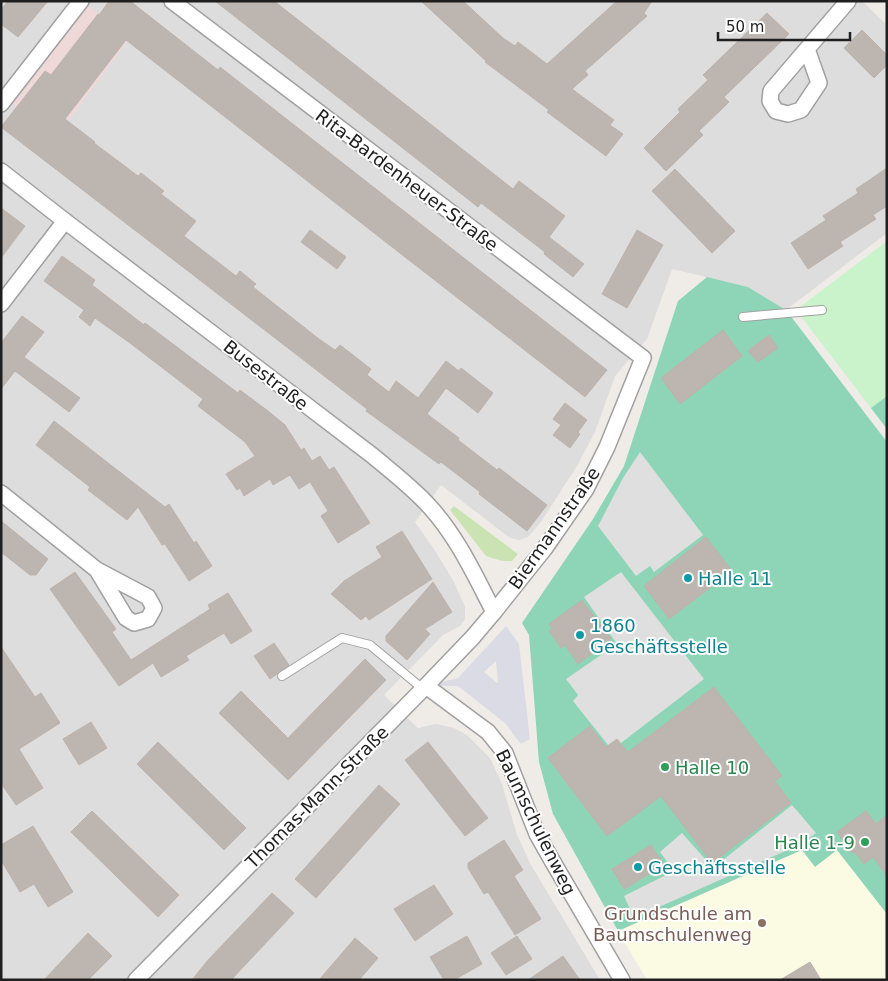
<svg xmlns="http://www.w3.org/2000/svg" width="888" height="981" viewBox="0 0 888 981" font-family="'DejaVu Sans',sans-serif">
<rect width="100%" height="100%" fill="#efece7"/>
<path fill="#ddd" d="M1 1H862L887 25V233L786 310 748 287 672 269 647 339 615 376 595 432 577 466 541 522 528 537 519 540 510 538 441 485 415 522 434 549 454 582 465 607V619L460 626 443 635 384 695 418 728 436 724 454 728 468 736 490 758 502 784 517 835 531 865 600 980H1Z"/>
<path fill="#eed9d8" d="M82 1 130 38 56 138 8 100Z"/>
<path fill="#fbfbe3" d="M802 850H837L887 914V980H647L618 931Z"/>
<path fill="#cbe3b3" d="M454 506 518 554 512 561H502L486 556 450 510Z"/>
<path fill="#caf3cc" d="M887 241V429L796 310Z"/>
<g fill="#8ed5b8">
<path d="M707 277 748 287 786 310 887 442V914L837 850 815 867 802 850 618 931 553 814 539 762 529 635 522 623 593 519 624 466 678 301Z"/>
<path d="M887 396V429L871 408Z"/>
</g>
<g fill="#dfdfdf">
<path d="M640 452 703 535 654 572 650 566 636 576 598 526 623 478Z"/>
<path d="M621 572 704 679 612 750 573 701 578 695 566 679 617 644 584 597Z"/>
<path d="M792 805 816 833 799 845 634 918 624 896 674 871 660 852 682 833 713 868Z"/>
</g>
<path fill="#dbdbe5" fill-rule="evenodd" d="M506 626 519 644 530 739 521 744 505 723 458 686H426L458 678ZM496 661 498 683H497L484 672Z"/>
<g fill="#bcb5b0" stroke="#bfb3ab">
<path d="M8 1H48L18 37 1 24V10Z"/>
<path d="M109 1H130L218 70 220 67 607 370 585 397 126 40 65 119 95 142 94 143 138 176 141 173 164 191 161 194 196 221 184 236 236 276 240 271 256 284 253 287 319 339 335 350 340 345 371 369 367 375 389 392 396 381 418 398 446 361 459 371 461 368 493 393 478 413 446 388 427 414 459 438 458 440 497 470 499 468 547 505 527 531 479 494 480 492 441 462 439 464 366 411 367 409 249 318 1 127 45 71 51 75 98 14 99 15Z"/>
<path d="M215 1H274L513 189 519 181 565 216 549 237 584 264 573 277 544 254 545 252 481 203 478 207Z"/>
<path d="M421 1H463L503 38 515 46 518 42 547 64 617 1H652L644 13 647 16 585 71 588 75 572 89 614 120 610 125 623 134 606 156 547 112 549 110 485 62 486 61Z"/>
<path d="M767 13 789 34 724 97 729 102 699 131 703 135 666 171 644 148 680 112 678 109 708 80 703 75Z"/>
<path d="M862 30 887 55V65L874 78 844 48Z"/>
<path d="M887 168V206L873 215 876 219 840 242 843 246 808 269 791 243 826 220 823 216 858 193 856 189Z"/>
<path d="M675 169 735 231 712 253 652 191Z"/>
<path d="M1 208 25 226 1 258Z"/>
<path d="M310 230 346 257 337 269 301 242Z"/>
<path d="M637 230 663 245 627 308 602 294Z"/>
<path d="M62 256 95 280 92 285 144 325 145 323 238 393 240 390 268 411 285 425 301 450 304 448 312 461 320 456 329 470 334 467 370 523 338 543 321 516 328 511 310 482 299 489 290 475 273 485 270 479 244 496 240 488 237 490 226 474 255 456 245 442 198 406 203 399 130 343 95 318 90 326 79 317 84 310 44 281Z"/>
<path d="M22 316 44 332 24 357 80 398 69 412 15 371 1 389V343Z"/>
<path d="M723 330 742 356 680 404 661 378Z"/>
<path d="M769 335 778 348 758 362 748 351Z"/>
<path d="M565 403 587 420 578 432 580 434 570 448 553 435 561 425 553 419Z"/>
<path d="M54 421 165 507 169 504 194 543 196 541 212 566 189 581 165 544 162 545 138 507 127 520 88 490 90 487 36 445Z"/>
<path d="M1 521 48 559 36 575H30L1 552Z"/>
<path d="M402 531 432 579 369 620 366 616 361 620 331 594 344 581 382 557 376 547Z"/>
<path d="M706 537 732 571 669 619 644 586Z"/>
<path d="M75 572 116 629 112 632 131 660 210 609 208 605 228 593 252 631 231 644 224 633 186 656 189 660 161 677 153 663 119 686 50 589Z"/>
<path d="M433 582 452 612 425 629 430 634 407 660 386 641V636Z"/>
<path d="M582 600 611 639 578 664 565 645 561 648 549 631 552 628 549 624Z"/>
<path d="M274 643 289 665 270 679 254 656Z"/>
<path d="M1 647 35 697 41 693 60 723 19 749 43 788 16 805 1 783Z"/>
<path d="M365 659 386 680 288 780 219 713 241 691 288 738Z"/>
<path d="M714 687 782 776 775 781 791 803 712 863 661 796 607 836 548 758 590 726 606 747 617 739 628 752Z"/>
<path d="M91 722 107 748 79 765 63 739Z"/>
<path d="M158 742 246 828 224 850 137 764Z"/>
<path d="M428 742 488 818 465 836 405 760Z"/>
<path d="M379 785 400 804 316 898 295 879Z"/>
<path d="M92 811 179 895 158 917 71 832Z"/>
<path d="M866 811 876 824 887 815V876L873 857 864 864 855 852 853 854 837 832Z"/>
<path d="M33 826 73 892 48 907 34 884 20 892 1 860V845Z"/>
<path d="M504 840 523 870 514 876 541 919 515 935 488 892 484 894 468 868V863Z"/>
<path d="M651 845 664 865 624 889 612 869Z"/>
<path d="M434 885 453 914 415 941 394 909Z"/>
<path d="M272 893 294 913 231 980H192L208 960Z"/>
<path d="M88 933 112 956 88 980H44Z"/>
<path d="M467 936 482 964 454 980H444L430 957Z"/>
<path d="M517 936 532 959 506 975 491 953Z"/>
<path d="M355 938 378 958 359 980H319Z"/>
<path d="M563 956 580 980H528Z"/>
<path d="M810 962 821 980H780Z"/>
</g>
<g fill="none" stroke-linecap="round" stroke-linejoin="round">
<defs>
<g id="lane">
<path d="M743 317 822 310"/>
<path d="M282 676 342 638 370 645 423 689"/>
</g>
<g id="street">
<path d="M807 49 819 83 801 110 788 114 776 111 770 101 771 91 848 1"/>
<path d="M1 104 81 1"/>
<path d="M1 171 65 221 373 456C392 472 413 488 430 507 458 538 475 576 494 612"/>
<path d="M1 304 65 221"/>
<path d="M1 493 97 570 148 597 154 608 148 619 134 623 126 618 97 570"/>
<path d="M426 686 488 732 505 753 537 834 550 857 622 980"/>
<path d="M136 980 423 689 473 637 494 612 545 548 586 489 607 447 643 358 172 1"/>
</g>
</defs>
<use href="#lane" stroke="#a0a0a0" stroke-width="10"/>
<use href="#street" stroke="#a0a0a0" stroke-width="18"/>
<use href="#lane" stroke="#fff" stroke-width="8"/>
<use href="#street" stroke="#fff" stroke-width="15"/>
</g>
<g fill="#0f9aa8" stroke="#fff" stroke-width="2">
<circle cx="688" cy="578" r="5"/>
<circle cx="580" cy="635" r="5"/>
<circle cx="638" cy="867" r="5"/>
</g>
<g fill="#2e9e5b" stroke="#fff" stroke-width="2">
<circle cx="665" cy="767" r="5"/>
<circle cx="865" cy="842" r="5"/>
</g>
<circle fill="#8d6e63" stroke="#fff" stroke-width="2" cx="762" cy="923" r="5"/>
<g text-anchor="middle" dominant-baseline="central" stroke-width="4" stroke-linejoin="round" paint-order="stroke">
<g font-size="18" fill="#1f1f1f" stroke="#fff">
<text transform="translate(407 180) rotate(37)">Rita-Bardenheuer-Straße</text>
<text transform="translate(266 375) rotate(38)">Busestraße</text>
<text transform="translate(554 528) rotate(-55)">Biermannstraße</text>
<text transform="translate(317 797) rotate(-45)">Thomas-Mann-Straße</text>
<text transform="translate(536 822) rotate(64)">Baumschulenweg</text>
</g>
<g font-size="18" fill="#0d838f" stroke="#fff" text-anchor="start">
<text x="698" y="578">Halle 11</text>
<text x="590" y="625">1860<tspan x="590" dy="21">Geschäftsstelle</tspan></text>
<text x="648" y="867">Geschäftsstelle</text>
</g>
<g font-size="18" fill="#27864d" stroke="#fff" text-anchor="start">
<text x="675" y="767">Halle 10</text>
<text x="855" y="842" text-anchor="end">Halle 1-9</text>
</g>
<g font-size="18" fill="#785e54" stroke="#fff" text-anchor="end">
<text x="752" y="913">Grundschule am<tspan x="752" dy="21">Baumschulenweg</tspan></text>
</g>
</g>
<rect width="888" height="981" fill="none" stroke="#1f1f1f" stroke-width="5"/>
<path d="M718 32v8h132v-8" fill="none" stroke="#1f1f1f" stroke-width="2.5"/>
<text x="726" y="32" font-size="15" fill="#1f1f1f" stroke="#ffffff" stroke-width="4" paint-order="stroke">50 m</text>
</svg>
